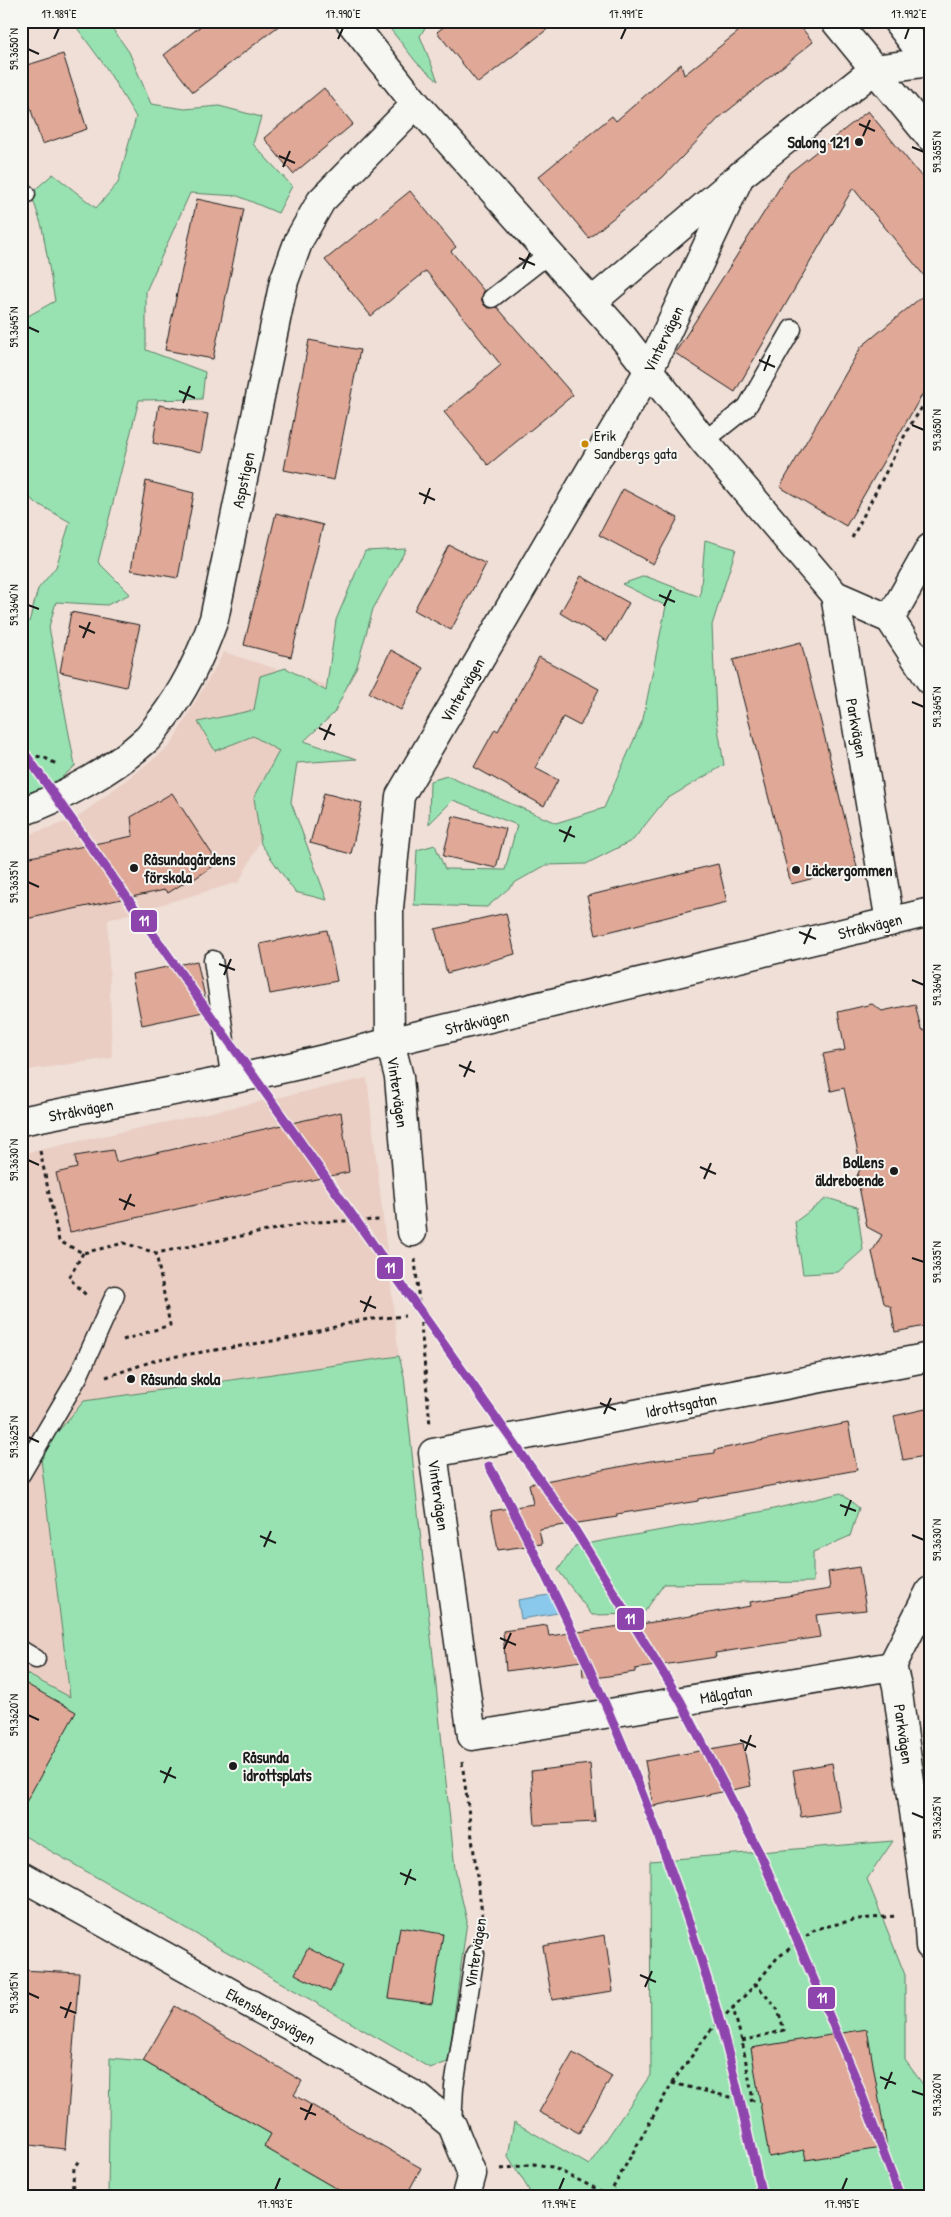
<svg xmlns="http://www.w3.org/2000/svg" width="951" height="2217" viewBox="0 0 951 2217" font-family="'Patrick Hand',sans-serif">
<rect width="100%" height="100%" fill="#efdfd7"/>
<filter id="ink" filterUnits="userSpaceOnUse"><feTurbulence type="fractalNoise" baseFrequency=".02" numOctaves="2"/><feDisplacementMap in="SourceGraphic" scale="10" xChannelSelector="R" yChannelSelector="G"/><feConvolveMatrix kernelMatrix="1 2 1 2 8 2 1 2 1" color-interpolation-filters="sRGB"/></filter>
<g filter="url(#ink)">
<g fill="#eacec4">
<path d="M224 652 326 685 254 854 239 882 108 920 112 1058 21 1071V837L75 819 170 746Z"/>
<path d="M367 1078 399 1356 84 1401 41 1459 70 1698 21 1671V1154Z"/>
</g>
<g fill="#98e2b1" stroke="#5a7f66">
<path d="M72 21H107L129 52 151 104 185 109 219 106 261 117 253 144 292 186 278 213 238 196 190 193 146 291V350L205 372 202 399 139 400 98 562 130 594 107 605 56 602 49 627 75 766 54 784 21 795V623L29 622 38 589 56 567 70 522 33 501 21 486V320L55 301 42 227 31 193 53 174 96 208 118 183 136 117 105 66Z"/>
<path d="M384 21H429L420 36 438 81 417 63Z"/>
<path d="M705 540 736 549 712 625 716 716 724 765 665 800 633 840 586 864 546 865 516 882 487 907 414 905 417 850 435 845 445 869 505 870 517 825 453 800 429 824 430 781 447 776 556 823 604 808 643 719 666 606 622 584 645 576 700 597Z"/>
<path d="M406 549 373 609 357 666 334 713 304 741 357 759 297 763 291 802 327 900 295 892 261 844 254 798 279 751 253 736 215 751 198 722 254 710 260 676 286 668 326 691 336 620 365 551Z"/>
<path d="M827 1198 857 1207 863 1250 838 1272 803 1274 795 1222Z"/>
<path d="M399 1356 404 1376 455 1869 467 1921 448 2062 430 2068 21 1834V1671L70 1697 41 1459 43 1449 84 1401Z"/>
<path d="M841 1493 859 1508 850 1536 813 1552V1582L664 1584 643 1614 592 1615 558 1570 575 1546 765 1511Z"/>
<path d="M893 1841 867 1879 905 1975V2060L930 2094V2196H526L529 2190 508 2156 514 2122 589 2165 651 2074 650 1861Z"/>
<path d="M110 2058 143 2061 271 2134 264 2147 349 2196H108Z"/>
</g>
<path fill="#8ac9eb" stroke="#5e8498" d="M555 1594 558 1613 521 1619 518 1600Z"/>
<g fill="#dfa897" stroke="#1c1c1c">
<path d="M207 21H285L193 92 164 55Z"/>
<path d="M451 21H558L478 83 437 32Z"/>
<path d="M728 21H796L813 42 719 118 663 177 589 238 538 177 612 116 616 121 681 64 684 75 738 32Z"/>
<path d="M63 54 87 129 42 144 21 79V67Z"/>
<path d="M324 88 353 124 293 174 264 138Z"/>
<path d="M868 111 930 187V283L853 188 735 392 675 353 789 173Z"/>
<path d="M410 191 456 247 451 251 484 291 481 299 484 305 488 308 497 307 573 395 488 465 444 412 501 365 426 271 371 316 325 260Z"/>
<path d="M197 199 244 209 213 359 165 350Z"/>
<path d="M930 290V381L846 526 780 487 861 347Z"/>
<path d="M309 340 360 350 334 480 284 470Z"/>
<path d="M159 405 208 414 201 453 153 443Z"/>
<path d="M146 481 194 493 178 578 131 570Z"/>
<path d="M623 489 678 518 653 564 599 535Z"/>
<path d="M276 513 323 525 291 657 244 645Z"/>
<path d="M449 545 486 564 451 630 414 610Z"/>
<path d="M581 576 629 603 607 641 560 613Z"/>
<path d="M71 612 140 625 126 687 60 672Z"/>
<path d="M801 642 857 867 791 884 733 660Z"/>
<path d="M391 650 424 668 401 710 369 693Z"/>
<path d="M539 657 599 689 580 726 563 717 535 768 558 780 544 806 474 767 495 729 498 731Z"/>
<path d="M172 793 218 863 191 881 190 879 168 893 165 890 21 920V859L133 836 131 817Z"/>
<path d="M324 793 362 803 351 854 310 843Z"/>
<path d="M453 816 506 829 496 868 443 856Z"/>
<path d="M718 864 727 902 596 935 587 896Z"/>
<path d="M506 913 515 954 447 973 435 929Z"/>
<path d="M327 930 337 981 270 994 260 944Z"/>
<path d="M197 961 208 1011 142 1025 132 974Z"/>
<path d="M872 1004 882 1011 915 1004 921 1029 927 1032 930 1042V1325L895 1332 891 1307 884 1303 872 1252 882 1235 867 1227 857 1176 861 1167 844 1088 831 1091 823 1054 845 1050 838 1012Z"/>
<path d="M341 1112 349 1172 70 1232 56 1173 77 1168 75 1156 113 1150 116 1162Z"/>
<path d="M930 1408V1455L903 1460 894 1416Z"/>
<path d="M848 1423 857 1470 698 1499V1501L617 1514V1517L539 1529 542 1544 498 1550 491 1511 533 1504 529 1484 650 1461 715 1453V1450Z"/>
<path d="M859 1567 866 1610 816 1615 820 1637 715 1653 716 1657 635 1669V1672L595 1678V1674L583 1677 582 1661 506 1671 503 1631 547 1625 549 1636 628 1625 629 1626 751 1606 750 1602 830 1589 828 1572Z"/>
<path d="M21 1681 76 1712 21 1811Z"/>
<path d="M743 1743 751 1786 653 1806 645 1761Z"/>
<path d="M832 1763 840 1811 801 1817 793 1770Z"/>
<path d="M590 1764 595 1822 535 1825 531 1771Z"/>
<path d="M400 1927 443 1934 432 2004 389 1998Z"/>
<path d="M605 1935 613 1991 552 2000 543 1946Z"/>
<path d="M308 1948 343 1966 330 1992 295 1974Z"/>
<path d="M21 1970 79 1973 65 2149 21 2144Z"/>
<path d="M175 2006 302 2081 294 2095 421 2168 406 2196H349L264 2147 271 2134 143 2061Z"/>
<path d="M867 2029 887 2147 806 2160 804 2150 769 2157 751 2048Z"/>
<path d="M573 2053 612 2076 579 2133 539 2112Z"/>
</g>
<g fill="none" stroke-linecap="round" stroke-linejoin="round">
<defs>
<g id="service">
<path d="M21 191 26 194"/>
<path d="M492 298 550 253"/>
<path d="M704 441 747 407 792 329"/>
<path d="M213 960 231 1081"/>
<path d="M21 1474 78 1377 115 1295"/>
<path d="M21 1650 36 1659"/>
<path d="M452 2125 454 2087 475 1954"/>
</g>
<g id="minor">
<path d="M350 21 416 104 622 336 704 441 835 595 890 619 930 680"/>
<path d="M592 302 734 181"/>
<path d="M835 595 890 922"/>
<path d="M890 619 930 548"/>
<path d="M21 812C64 797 113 770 147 739 152 734 156 727 161 721 185 690 201 656 214 619L284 281 299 240 321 201 416 104"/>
<path d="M21 1121C145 1095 269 1076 390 1042L930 912"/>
<path d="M412 1232 399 1077 390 1042 389 908 400 796 649 370 740 176 875 69 930 62"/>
<path d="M930 1591 892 1666 897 1686 928 1914 930 1946"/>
<path d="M892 1666 472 1736 433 1453 930 1357"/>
<path d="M21 1876 419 2098 452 2125 472 2174 466 2196"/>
</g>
<g id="tertiary">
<path d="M835 21 930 137"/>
<path d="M897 21 930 64"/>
</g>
</defs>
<use href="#service" stroke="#1c1c1c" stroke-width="21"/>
<use href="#minor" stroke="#1c1c1c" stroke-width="31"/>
<use href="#tertiary" stroke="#1c1c1c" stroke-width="31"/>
<g stroke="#1c1c1c" stroke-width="3" stroke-dasharray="4 4" stroke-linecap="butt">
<path d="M852 538 908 429 930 395"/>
<path d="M21 753 45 758 58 765"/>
<path d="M40 1151 59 1241 83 1253 124 1243 156 1253 312 1222 381 1220"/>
<path d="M83 1253 69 1278 87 1296"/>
<path d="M415 1259 430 1425"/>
<path d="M123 1340 170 1325 156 1253"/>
<path d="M106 1377 159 1359 291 1338 362 1320 405 1316"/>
<path d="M462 1762 483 1921 480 1932"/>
<path d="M742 2041 784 2030 778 2010 756 1984"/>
<path d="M672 2083 746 2101 753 2100 742 2041 733 2008"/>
<path d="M501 2169 534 2164 552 2167 609 2195"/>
<path d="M609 2195 672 2083 710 2031 756 1984 777 1958 816 1929 858 1919 898 1916"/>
<path d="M72 2196 74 2168 79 2160"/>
</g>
<use href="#service" stroke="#f6f6f2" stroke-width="18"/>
<use href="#minor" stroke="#f6f6f2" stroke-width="28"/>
<use href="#tertiary" stroke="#f6f6f2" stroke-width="28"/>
<defs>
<g id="metro-1">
<path d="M21 748 572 1525 680 1700 762 1858 854 2074 900 2196"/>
<path d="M489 1466C517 1516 542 1568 567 1620 626 1744 676 1873 715 2005 734 2068 747 2132 762 2196"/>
</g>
</defs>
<use href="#metro-1" stroke="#f6f6f2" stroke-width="12"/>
<use href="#metro-1" stroke="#8e44ad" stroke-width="9"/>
</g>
</g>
<path fill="none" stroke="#1c1c1c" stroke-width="2" d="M54 39 59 28M338 39 343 28M621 39 626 28M905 39 909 28M28 49 39 54M859 124 875 131M863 136 870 120M912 147 924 152M279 156 295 163M283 167 290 151M519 258 535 265M523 269 530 253M28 327 39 332M759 360 775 367M764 371 770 355M179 391 195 398M183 403 190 386M912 425 924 430M419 493 435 500M424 504 430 488M659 595 675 602M28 605 39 609M664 606 671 590M79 626 95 633M83 638 90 622M912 702 924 707M319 728 335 735M324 740 331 724M559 830 575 837M564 842 571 826M28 882 39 887M799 932 816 939M804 944 811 928M219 964 235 970M224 975 231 959M912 980 924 985M459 1065 475 1072M464 1077 471 1061M28 1160 39 1165M700 1167 716 1174M704 1179 711 1163M119 1199 135 1206M124 1210 131 1194M912 1258 924 1262M360 1301 376 1308M364 1312 371 1296M600 1403 616 1410M604 1414 611 1398M28 1437 39 1442M840 1505 856 1511M845 1516 851 1500M912 1535 924 1540M260 1536 276 1543M264 1547 271 1531M500 1638 516 1645M504 1649 511 1633M28 1715 39 1720M740 1740 756 1747M745 1751 751 1735M160 1771 176 1778M164 1783 171 1767M912 1813 924 1818M400 1873 416 1880M405 1885 411 1869M640 1975 656 1982M645 1987 652 1971M28 1993 39 1998M60 2007 76 2013M65 2018 71 2002M880 2077 896 2084M885 2089 892 2072M912 2091 924 2095M300 2108 316 2115M305 2120 312 2104M275 2190 280 2178M559 2190 564 2178M842 2190 847 2178"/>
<g fill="#1c1c1c" stroke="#f6f6f2" stroke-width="2">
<circle cx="859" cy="142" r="5"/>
<circle cx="134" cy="868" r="5"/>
<circle cx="796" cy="870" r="5"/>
<circle cx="894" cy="1171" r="5"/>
<circle cx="131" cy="1379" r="5"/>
<circle cx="233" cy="1766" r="5"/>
</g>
<circle fill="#cb8a06" stroke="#f6f6f2" stroke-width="2" cx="585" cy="444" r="4.5"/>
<g text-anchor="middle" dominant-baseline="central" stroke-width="4" stroke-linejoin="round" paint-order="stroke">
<g font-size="15" fill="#1c1c1c" stroke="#f6f6f2" text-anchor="start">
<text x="594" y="435">Erik<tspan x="594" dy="18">Sandbergs gata</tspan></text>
</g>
<g font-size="16" font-weight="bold" fill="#1c1c1c" stroke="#f6f6f2" text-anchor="start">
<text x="849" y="142" text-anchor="end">Salong 121</text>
<text x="144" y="859">Råsundagårdens<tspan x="144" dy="18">förskola</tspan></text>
<text x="806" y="870">Läckergommen</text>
<text x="884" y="1162" text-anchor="end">Bollens<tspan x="884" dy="18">äldreboende</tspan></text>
<text x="141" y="1379">Råsunda skola</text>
<text x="243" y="1757">Råsunda<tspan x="243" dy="18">idrottsplats</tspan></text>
</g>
<g font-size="16" fill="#1c1c1c" stroke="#f6f6f2">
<text transform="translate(663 339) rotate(-64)">Vintervägen</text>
<text transform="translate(243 480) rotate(-78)">Aspstigen</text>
<text transform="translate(462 690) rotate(-60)">Vintervägen</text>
<text transform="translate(857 728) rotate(80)">Parkvägen</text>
<text transform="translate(870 926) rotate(-14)">Stråkvägen</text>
<text transform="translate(477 1022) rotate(-13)">Stråkvägen</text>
<text transform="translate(398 1092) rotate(82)">Vintervägen</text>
<text transform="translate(81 1110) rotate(-11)">Stråkvägen</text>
<text transform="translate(681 1405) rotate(-11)">Idrottsgatan</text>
<text transform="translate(439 1495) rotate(82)">Vintervägen</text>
<text transform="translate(726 1694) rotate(-9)">Målgatan</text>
<text transform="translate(904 1734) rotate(82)">Parkvägen</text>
<text transform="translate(475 1953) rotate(-81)">Vintervägen</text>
<text transform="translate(271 2016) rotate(29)">Ekensbergsvägen</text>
</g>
</g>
<g stroke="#f6f6f2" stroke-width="2">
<rect x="130" y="909" width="28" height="24" rx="5" fill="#8e44ad"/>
<rect x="376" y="1256" width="28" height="24" rx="5" fill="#8e44ad"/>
<rect x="616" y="1607" width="29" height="24" rx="5" fill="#8e44ad"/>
<rect x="807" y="1986" width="29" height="24" rx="5" fill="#8e44ad"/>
</g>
<g font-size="14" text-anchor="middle" font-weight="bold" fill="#fff">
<text x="144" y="926">11</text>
<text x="390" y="1273">11</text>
<text x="630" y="1624">11</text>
<text x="822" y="2003">11</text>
</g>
<rect width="951" height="2217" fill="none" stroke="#f6f6f2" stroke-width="55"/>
<rect x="28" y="28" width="896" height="2162" fill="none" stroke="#1c1c1c" stroke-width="2"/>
<g font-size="12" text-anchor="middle" fill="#1c1c1c">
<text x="59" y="18">17.989°E</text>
<text x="343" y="18">17.990°E</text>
<text x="626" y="18">17.991°E</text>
<text x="909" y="18">17.992°E</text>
<text transform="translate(14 49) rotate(-90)" y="4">59.3650°N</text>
<text transform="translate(937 152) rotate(-90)" y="4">59.3655°N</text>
<text transform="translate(14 327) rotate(-90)" y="4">59.3645°N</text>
<text transform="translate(937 430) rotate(-90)" y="4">59.3650°N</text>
<text transform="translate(14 605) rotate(-90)" y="4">59.3640°N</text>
<text transform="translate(937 707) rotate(-90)" y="4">59.3645°N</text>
<text transform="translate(14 882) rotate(-90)" y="4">59.3635°N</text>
<text transform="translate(937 985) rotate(-90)" y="4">59.3640°N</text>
<text transform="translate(14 1160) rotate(-90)" y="4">59.3630°N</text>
<text transform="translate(937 1262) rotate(-90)" y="4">59.3635°N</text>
<text transform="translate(14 1437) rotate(-90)" y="4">59.3625°N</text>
<text transform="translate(937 1540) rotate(-90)" y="4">59.3630°N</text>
<text transform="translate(14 1715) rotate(-90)" y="4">59.3620°N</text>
<text transform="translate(937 1818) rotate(-90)" y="4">59.3625°N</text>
<text transform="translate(14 1993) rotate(-90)" y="4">59.3615°N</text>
<text transform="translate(937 2095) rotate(-90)" y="4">59.3620°N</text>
<text x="275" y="2208">17.993°E</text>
<text x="559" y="2208">17.994°E</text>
<text x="842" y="2208">17.995°E</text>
</g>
</svg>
